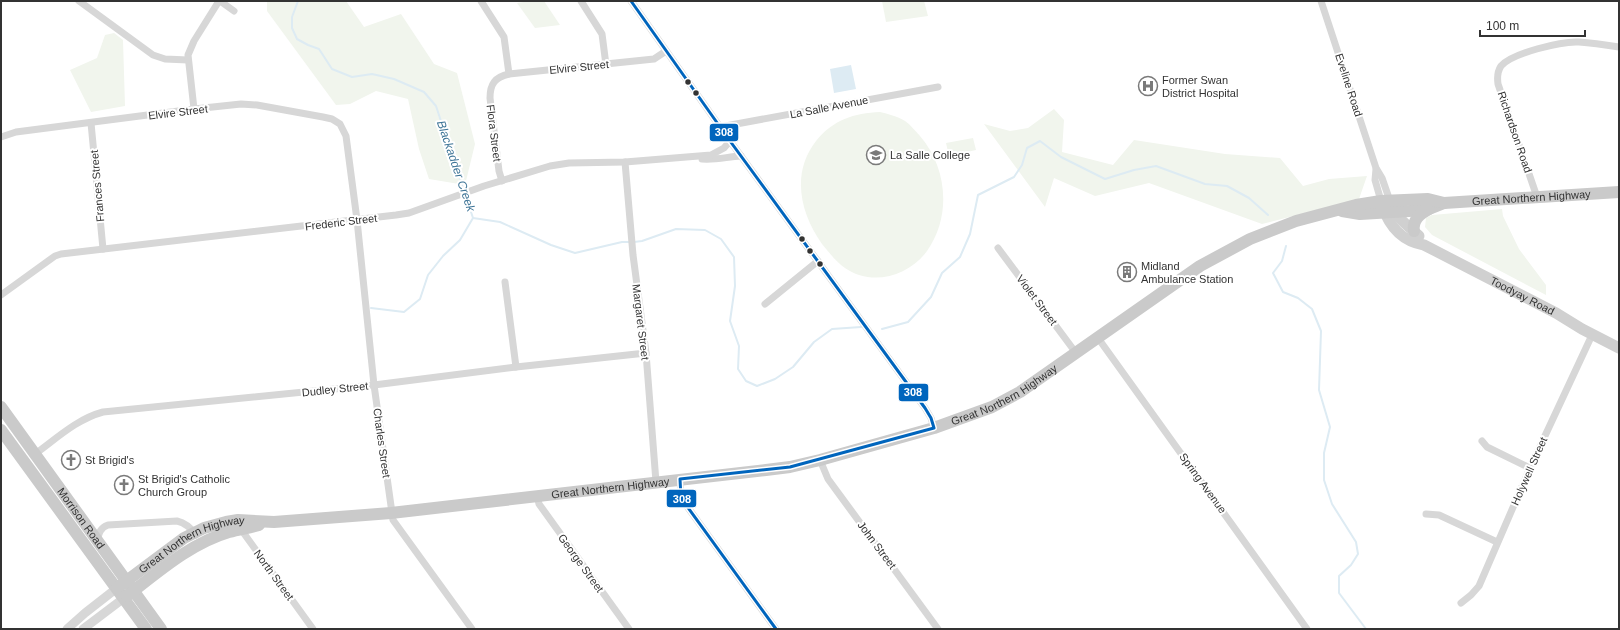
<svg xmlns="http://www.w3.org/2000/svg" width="1620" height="630" viewBox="0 0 1620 630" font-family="Arial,sans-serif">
<rect width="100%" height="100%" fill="#fff"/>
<g fill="#f1f5ed">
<path d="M267 1H346L364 27 401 14 434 64 457 73 475 144 465 185 429 179 419 149 408 99 376 91 350 104 336 105 267 11Z"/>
<path d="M530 1H544L560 25 535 28 517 3Z"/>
<path d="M882 1H924L928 16 886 22Z"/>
<path d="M114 33 123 40 125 106 91 112 70 70 97 58 105 35Z"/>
<path d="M1054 109 1064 120 1062 152 1113 165 1134 140 1225 154 1280 158 1303 186 1329 179 1367 176 1359 199 1262 224 1149 183 1095 196 1054 178 1045 207 984 124 1010 131 1028 128Z"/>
<path d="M880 112C888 114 897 116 905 121 911 125 915 131 920 136 947 167 952 216 927 251 909 276 872 287 845 268 836 262 829 252 822 244 800 213 791 173 816 141 833 120 854 113 880 112Z"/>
<path d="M973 138 976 150 949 156 946 143Z"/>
<path d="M1502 209 1503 216 1519 249 1546 285V295L1432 235 1425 227 1426 218 1432 215Z"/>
</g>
<path fill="#ddebf3" d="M851 65 856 89 834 93 830 69Z"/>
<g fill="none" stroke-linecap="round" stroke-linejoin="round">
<g stroke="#ddebf3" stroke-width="2">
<path d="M298 1 292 17V28L297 39 308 45 319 49 332 69 352 77 372 74 394 79 424 92 436 106 473 218"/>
<path d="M473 218 500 222 551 245 575 253 622 242H630"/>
<path d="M634 242 642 241 676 229 705 230 721 239 734 257 735 286 730 321 739 346 738 369 746 381 757 386 775 379 793 367 814 342 832 329 861 327"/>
<path d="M1286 246 1282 261 1273 273 1283 292 1298 298 1312 309 1321 331 1319 390 1330 427 1324 453V480L1332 504 1356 542 1358 554 1351 565 1339 576V593L1366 629"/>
<path d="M371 308 404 312 420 299 428 275 443 256 460 240 473 218"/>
<path d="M882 329 908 322 931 297 942 273 960 257 970 234 978 195 1014 177 1022 165 1027 148 1040 141 1061 157 1105 179 1134 170 1156 166 1205 184 1227 186 1249 198 1268 215"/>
</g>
<g stroke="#d7d7d7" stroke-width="7">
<path d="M79 1 153 55 165 59 188 60"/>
<path d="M220 1 234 11"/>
<path d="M481 1 504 37 509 74"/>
<path d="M581 1 602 34 606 65"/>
<path d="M631 1 730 141 925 408 931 418 934 428"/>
<path d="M1321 1 1376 168 1382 178 1390 201"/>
<path d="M194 109 188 55 194 41 219 1"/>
<path d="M91 123 103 249"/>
<path d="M720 127 938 87"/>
<path d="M1 137 16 132 194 109 241 104 257 105 323 117 332 119 340 124 346 136 357 220 374 385 393 520 472 629"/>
<path d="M702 159C717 160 726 157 741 156"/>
<path d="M625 162 633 255 646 353 656 482"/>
<path d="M1376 169 1375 180 1381 201"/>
<path d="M502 181 499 171 490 98C490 84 495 77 509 74L654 59 666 51"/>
<path d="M1537 197 1498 84C1497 77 1497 72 1501 66 1512 53 1562 41 1579 42 1592 43 1606 45 1619 47"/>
<path d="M998 248 1076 353"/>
<path d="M505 282 516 367"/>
<path d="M1 295 55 256 61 254 396 215 409 213 484 186 550 166 569 163 625 162 711 155 724 148 730 141"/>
<path d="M765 304 818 261"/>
<path d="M1098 338 1307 629"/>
<path d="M1482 441 1487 447 1530 468"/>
<path d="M35 454C57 438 77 419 103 412L374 385 516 367 646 353"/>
<path d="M820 460 828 479 938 629"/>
<path d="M680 479 681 498 776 629"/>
<path d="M537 495 539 504 629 629"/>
<path d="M1426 514 1439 515 1497 542"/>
<path d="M240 528 313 629"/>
<path d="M97 541C99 533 100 528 108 525L177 521C186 523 191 528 196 535"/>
<path d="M1461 603 1471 595 1479 586 1530 468 1592 335"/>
</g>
<g stroke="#d7d7d7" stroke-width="9">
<path d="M67 629 85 613 117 588"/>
<path d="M83 629 124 598"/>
</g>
<g stroke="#d0d0d0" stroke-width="11">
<path id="s1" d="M1382 205C1389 226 1401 241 1424 245L1556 313 1582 329 1619 348"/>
<path d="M1392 206C1397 219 1409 226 1419 236"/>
</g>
<g stroke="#cacaca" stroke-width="12">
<path d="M1342 211 1360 214 1409 211 1429 209 1444 203"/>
<path d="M1414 231C1412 220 1420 214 1429 209"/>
<path id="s2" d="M1 407 161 629"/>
<path d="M1 430 146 629"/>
<path id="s3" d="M117 588 184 538 204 528 226 522 238 520 274 522 391 513 766 470 790 467 820 460 934 428 992 407 1020 392 1200 266 1250 239 1296 221 1356 205 1381 201 1428 199 1444 203 1619 192"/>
<path d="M127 596C158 572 191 543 229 532 239 529 249 528 259 525"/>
</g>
<defs>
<path id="bus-1" d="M631 1 730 141 925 408 931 418 934 428 790 467 680 479 681 498 776 629"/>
</defs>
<use href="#bus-1" stroke="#fff" stroke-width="6"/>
<use href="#bus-1" stroke="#0065bd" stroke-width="3"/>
</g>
<defs>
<symbol id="hospital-ring" viewBox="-11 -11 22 22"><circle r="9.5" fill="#fff" stroke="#7a7a7a" stroke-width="1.5"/><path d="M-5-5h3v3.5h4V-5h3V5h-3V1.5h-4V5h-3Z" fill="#7a7a7a"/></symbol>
<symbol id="school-ring" viewBox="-11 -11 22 22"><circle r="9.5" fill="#fff" stroke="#7a7a7a" stroke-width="1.5"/><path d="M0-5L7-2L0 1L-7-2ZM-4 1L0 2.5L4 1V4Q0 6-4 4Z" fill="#7a7a7a"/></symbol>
<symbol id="building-ring" viewBox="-11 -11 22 22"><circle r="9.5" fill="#fff" stroke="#7a7a7a" stroke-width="1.5"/><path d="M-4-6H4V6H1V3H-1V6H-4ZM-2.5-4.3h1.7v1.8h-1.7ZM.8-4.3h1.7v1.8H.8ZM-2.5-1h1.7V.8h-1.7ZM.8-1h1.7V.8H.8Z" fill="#7a7a7a"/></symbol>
<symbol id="church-ring" viewBox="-11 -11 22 22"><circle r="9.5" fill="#fff" stroke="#7a7a7a" stroke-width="1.5"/><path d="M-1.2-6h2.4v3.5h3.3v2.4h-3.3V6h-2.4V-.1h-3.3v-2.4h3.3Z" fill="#7a7a7a"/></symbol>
</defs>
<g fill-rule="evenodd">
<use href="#hospital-ring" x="1137" y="75" width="22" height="22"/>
<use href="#school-ring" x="865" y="144" width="22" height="22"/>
<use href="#building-ring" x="1116" y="261" width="22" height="22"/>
<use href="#church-ring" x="60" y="449" width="22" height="22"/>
<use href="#church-ring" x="113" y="474" width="22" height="22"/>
</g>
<g fill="#333" stroke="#fff" stroke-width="1.5">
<circle cx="688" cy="82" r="3.5"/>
<circle cx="696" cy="93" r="3.5"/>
<circle cx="802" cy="239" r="3.5"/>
<circle cx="810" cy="251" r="3.5"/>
<circle cx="820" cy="264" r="3.5"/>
</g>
<g text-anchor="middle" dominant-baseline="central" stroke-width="4" stroke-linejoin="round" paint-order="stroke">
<g font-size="11" fill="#333" stroke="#fff">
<text transform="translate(579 67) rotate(-6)">Elvire Street</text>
<text transform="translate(1349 85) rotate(72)">Eveline Road</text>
<text transform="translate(829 107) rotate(-11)">La Salle Avenue</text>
<text transform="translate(178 112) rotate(-7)">Elvire Street</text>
<text transform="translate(1515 132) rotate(71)">Richardson Road</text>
<text transform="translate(494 133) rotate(83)">Flora Street</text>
<text transform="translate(97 186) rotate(-95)">Frances Street</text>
<text stroke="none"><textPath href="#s3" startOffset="1503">Great Northern Highway</textPath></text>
<text transform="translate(341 222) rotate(-7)">Frederic Street</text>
<text stroke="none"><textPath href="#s1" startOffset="172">Toodyay Road</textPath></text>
<text transform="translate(1037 300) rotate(53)">Violet Street</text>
<text transform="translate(641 322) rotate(83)">Margaret Street</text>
<text transform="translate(335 389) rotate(-6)">Dudley Street</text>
<text stroke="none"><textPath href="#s3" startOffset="923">Great Northern Highway</textPath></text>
<text transform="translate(382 443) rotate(82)">Charles Street</text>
<text transform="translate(1529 471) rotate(-66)">Holywell Street</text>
<text transform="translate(1203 483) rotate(54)">Spring Avenue</text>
<text stroke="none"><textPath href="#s3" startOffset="515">Great Northern Highway</textPath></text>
<text stroke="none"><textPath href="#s2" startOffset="137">Morrison Road</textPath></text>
<text transform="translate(877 545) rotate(53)">John Street</text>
<text stroke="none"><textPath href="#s3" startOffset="88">Great Northern Highway</textPath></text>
<text transform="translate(581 563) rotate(54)">George Street</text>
<text transform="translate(274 575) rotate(54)">North Street</text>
</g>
<g font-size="11" fill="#333" stroke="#fff" text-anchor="start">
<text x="1162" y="80">Former Swan<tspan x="1162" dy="13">District Hospital</tspan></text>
<text x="890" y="155">La Salle College</text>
<text x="1141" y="266">Midland<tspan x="1141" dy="13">Ambulance Station</tspan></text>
<text x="85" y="460">St Brigid's</text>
<text x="138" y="479">St Brigid's Catholic<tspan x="138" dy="13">Church Group</tspan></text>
</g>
<g font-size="12" font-style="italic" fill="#3f7597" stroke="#fff">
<text transform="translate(456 166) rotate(71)">Blackadder Creek</text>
</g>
</g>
<g stroke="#fff" stroke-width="1.5">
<rect x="709" y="123" width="30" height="19" rx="4" fill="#0065bd"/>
<rect x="898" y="383" width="31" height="19" rx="4" fill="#0065bd"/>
<rect x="666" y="489" width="31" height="19" rx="4" fill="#0065bd"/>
</g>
<g font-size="11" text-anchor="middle" font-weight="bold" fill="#fff">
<text x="724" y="136">308</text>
<text x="913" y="396">308</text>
<text x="682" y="503">308</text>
</g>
<rect width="1620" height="630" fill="none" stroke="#333333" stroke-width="4"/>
<path d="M1480 30v6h105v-6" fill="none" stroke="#333333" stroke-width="2"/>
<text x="1486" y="30" font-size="12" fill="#333333" stroke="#ffffff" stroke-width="3" paint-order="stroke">100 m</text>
</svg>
